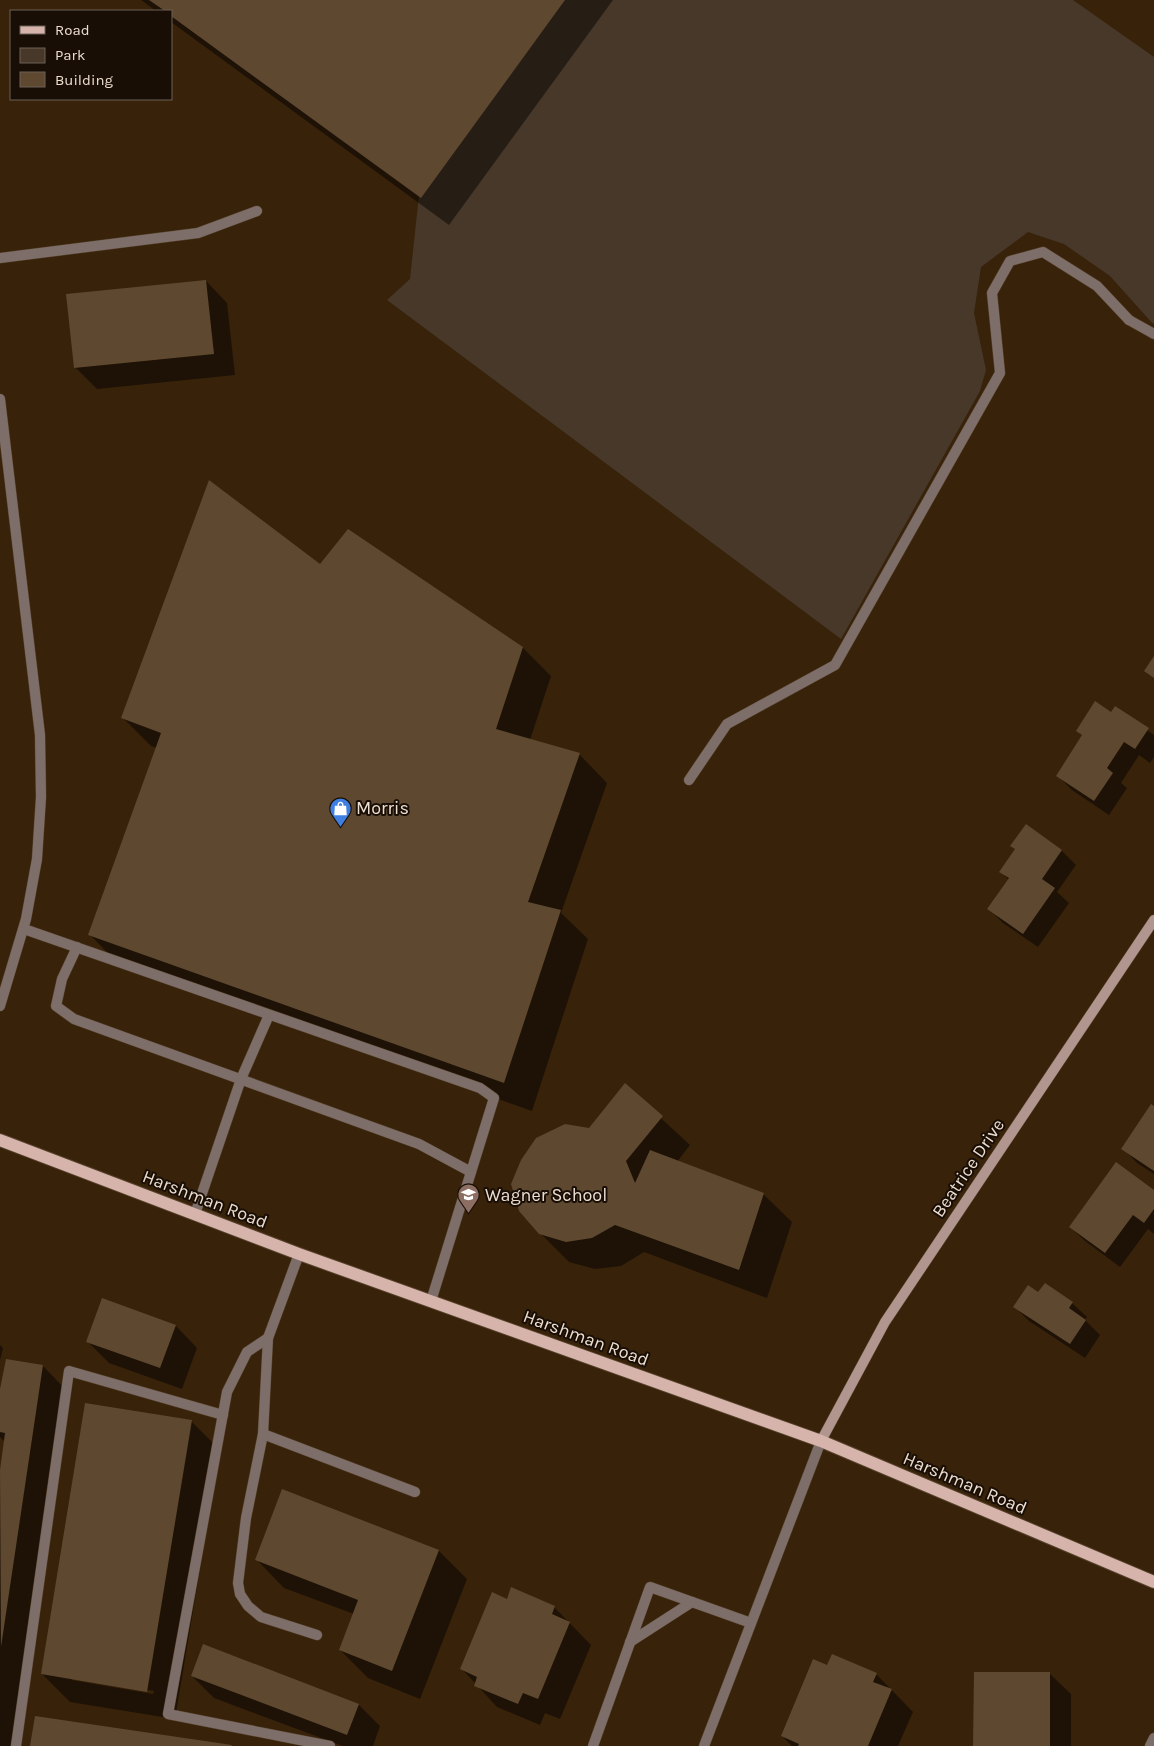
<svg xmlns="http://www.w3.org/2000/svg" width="1154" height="1746" viewBox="0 0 1154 1746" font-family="Karla,sans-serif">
<rect width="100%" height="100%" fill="#38220a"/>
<path fill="#483829" d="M556 0H1073L1154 57V322L1153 324 1110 276 1064 244 1028 232 981 267 974 313 986 370 980 391 841 639 387 300 410 279 420 186Z"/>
<g fill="#0007" fill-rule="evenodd">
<path d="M141 0H613L449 225 171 22V11H156Z"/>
<path d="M206 281 227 303 235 375 97 389 75 367Z"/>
<path d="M320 565 523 648 551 676 530 740 579 754 607 783 561 913 588 939 532 1111 118 963 90 935 157 748 151 746 123 718Z"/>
<path d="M1115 707 1154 735V757L1150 763 1139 755 1121 783 1127 788 1109 815 1072 790 1057 775 1083 736 1077 731 1111 713Z"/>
<path d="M1012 846 1061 850 1076 865 1057 892 1069 903 1038 947 1003 923 989 909 1009 880 1001 872 1016 850Z"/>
<path d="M625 1085 690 1145 677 1162 763 1194 792 1222 767 1298 644 1252 621 1266 595 1269 569 1262 540 1233 589 1130Z"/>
<path d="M1154 1108V1174L1137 1163 1123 1148Z"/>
<path d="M1154 1191V1234L1148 1229 1120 1267 1085 1241 1070 1227Z"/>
<path d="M1038 1293 1072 1303 1087 1317 1085 1320 1100 1335 1085 1358 1029 1321 1015 1307Z"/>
<path d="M176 1326 197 1348 182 1389 109 1363 87 1341Z"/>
<path d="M0 1345 3 1348 0 1360Z"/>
<path d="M43 1366 64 1388 11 1746H0V1479L5 1442 0 1437V1396Z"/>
<path d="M191 1421 220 1450 175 1719 70 1702 42 1674ZM72 1678 154 1691 153 1694 72 1680Z"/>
<path d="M283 1491 439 1551 467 1579 420 1699 368 1678 340 1650 354 1614 284 1588 256 1559Z"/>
<path d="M507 1600 554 1607 591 1645 560 1719 545 1713 540 1725 497 1707 462 1669Z"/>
<path d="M833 1656 876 1674 913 1712 898 1746H792L782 1736 828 1667Z"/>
<path d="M1049 1673 1071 1694V1746H974Z"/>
<path d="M192 1676 359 1705 380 1726 373 1746H343L214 1698Z"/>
</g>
<g fill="#5f4830">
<path d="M149 0H565L421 198 171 16V11H165Z"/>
<path d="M206 280 214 354 74 368 66 294Z"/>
<path d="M209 480 320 564 348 529 523 647 496 729 580 753 528 902 561 910 504 1083 88 935 161 733 121 718Z"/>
<path d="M1154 656V678L1144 671Z"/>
<path d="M1095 701 1111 712 1115 706 1149 728 1135 749 1124 742 1107 768 1113 773 1094 801 1056 776 1082 735 1076 731Z"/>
<path d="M1026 824 1062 850 1042 879 1055 888 1023 934 987 909 1009 878 999 872 1015 849 1010 846Z"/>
<path d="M625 1083 663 1116 626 1161 635 1183 650 1150 764 1193 739 1270 615 1225 592 1238 566 1242 539 1234 519 1211 511 1184 521 1160 536 1138 565 1124 589 1128Z"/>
<path d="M1151 1104 1154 1106V1171L1121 1149Z"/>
<path d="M1116 1162 1154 1190V1209L1144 1223 1133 1215 1105 1253 1069 1227Z"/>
<path d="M1045 1283 1073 1302 1069 1308 1086 1320 1070 1344 1013 1307 1028 1285 1038 1292Z"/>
<path d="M102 1298 176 1325 160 1368 86 1342Z"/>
<path d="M6 1359 43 1365 1 1647 0 1470 5 1433 0 1432V1389Z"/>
<path d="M85 1403 192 1420 147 1692 41 1674Z"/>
<path d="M282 1489 439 1550 392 1671 339 1650 358 1600 255 1560Z"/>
<path d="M511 1587 555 1606 552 1614 570 1622 538 1699 523 1693 518 1704 474 1686 477 1677 460 1669 492 1592 507 1599Z"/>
<path d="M203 1644 359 1704 347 1735 191 1676Z"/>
<path d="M832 1654 877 1673 873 1682 892 1689 868 1746H798L799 1744 781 1736 813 1659 827 1665Z"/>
<path d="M974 1672H1050V1746H973Z"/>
<path d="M35 1716 232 1745 231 1746H30Z"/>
</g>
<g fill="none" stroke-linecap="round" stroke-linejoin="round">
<defs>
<g id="lane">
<path d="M0 258 198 233 257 211"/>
<path d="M689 780 727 724 835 665 1000 373 992 293 1010 261 1043 252 1097 286 1129 320"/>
<path d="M24 929 480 1088 494 1098 431 1301"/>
<path d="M77 947 62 979 56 1006 74 1019 419 1144 471 1172"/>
<path d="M195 1214 241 1079 269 1015"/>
<path d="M299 1254 268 1338 263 1434 246 1518 238 1583 240 1594 248 1606 261 1617 317 1635"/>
<path d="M268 1338 247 1352 227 1392 168 1714 330 1746"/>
<path d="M263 1434 415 1492"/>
<path d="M630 1642 692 1602"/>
<path d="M16 1746 69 1371 223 1415"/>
<path d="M593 1746 650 1587 751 1623"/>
<path d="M704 1746 821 1441"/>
</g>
<g id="street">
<path d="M1129 320 1154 334"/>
<path d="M0 399 40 735 41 797 37 859 26 919 0 1006"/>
<path d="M1150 1746 1154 1738"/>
</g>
<path id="secondary" d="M821 1441 885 1322 1154 920"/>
<path id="primary" d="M0 1140 299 1254 821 1441 1154 1582"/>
</defs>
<use href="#lane" stroke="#55402a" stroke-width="11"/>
<use href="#street" stroke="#55402a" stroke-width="11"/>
<use href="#secondary" stroke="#55402a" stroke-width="11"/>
<use href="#primary" stroke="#55402a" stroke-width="14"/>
<use href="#lane" stroke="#7e6e69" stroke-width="10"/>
<use href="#street" stroke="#7e6e69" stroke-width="10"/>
<use href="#secondary" stroke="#b0968e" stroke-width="10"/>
<use href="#primary" stroke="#d6b4ab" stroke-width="12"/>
</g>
<defs>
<symbol id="shop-pin" viewBox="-11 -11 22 30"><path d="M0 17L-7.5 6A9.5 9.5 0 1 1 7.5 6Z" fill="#3f7fe0" stroke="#180e05"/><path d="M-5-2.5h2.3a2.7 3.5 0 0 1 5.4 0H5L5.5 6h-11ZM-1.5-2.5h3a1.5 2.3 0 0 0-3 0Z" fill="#fff"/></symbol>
<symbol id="school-pin" viewBox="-11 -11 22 30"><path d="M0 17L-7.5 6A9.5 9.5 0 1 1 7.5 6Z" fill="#8d6e63" stroke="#180e05"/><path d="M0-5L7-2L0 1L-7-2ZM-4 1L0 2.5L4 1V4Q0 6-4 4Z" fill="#fff"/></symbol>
</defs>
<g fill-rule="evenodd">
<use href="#shop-pin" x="328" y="796" width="25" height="34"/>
<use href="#school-pin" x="456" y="1182" width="25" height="34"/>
</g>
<g text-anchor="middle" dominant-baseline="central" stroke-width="4" stroke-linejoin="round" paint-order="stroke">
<g font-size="18" fill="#edded0" stroke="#180e05" text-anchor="start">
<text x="356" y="808">Morris</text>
<text x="485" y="1195">Wagner School</text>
</g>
<g font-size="18" fill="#edded0" stroke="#180e05">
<text transform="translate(968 1168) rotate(-56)">Beatrice Drive</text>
<text transform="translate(205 1199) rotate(21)">Harshman Road</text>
<text transform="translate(586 1338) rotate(20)">Harshman Road</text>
<text transform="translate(965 1483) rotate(23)">Harshman Road</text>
</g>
</g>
<rect x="10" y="10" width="162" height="90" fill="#180e05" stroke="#6d6156"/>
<rect x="20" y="26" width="25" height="8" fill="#d6b4ab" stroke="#6d6156"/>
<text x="55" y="35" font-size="15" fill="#edded0">Road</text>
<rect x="20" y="48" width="25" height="15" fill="#483829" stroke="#6d6156"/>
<text x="55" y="60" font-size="15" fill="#edded0">Park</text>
<rect x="20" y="72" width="25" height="15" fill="#5f4830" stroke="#6d6156"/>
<text x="55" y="85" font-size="15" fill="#edded0">Building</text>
</svg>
